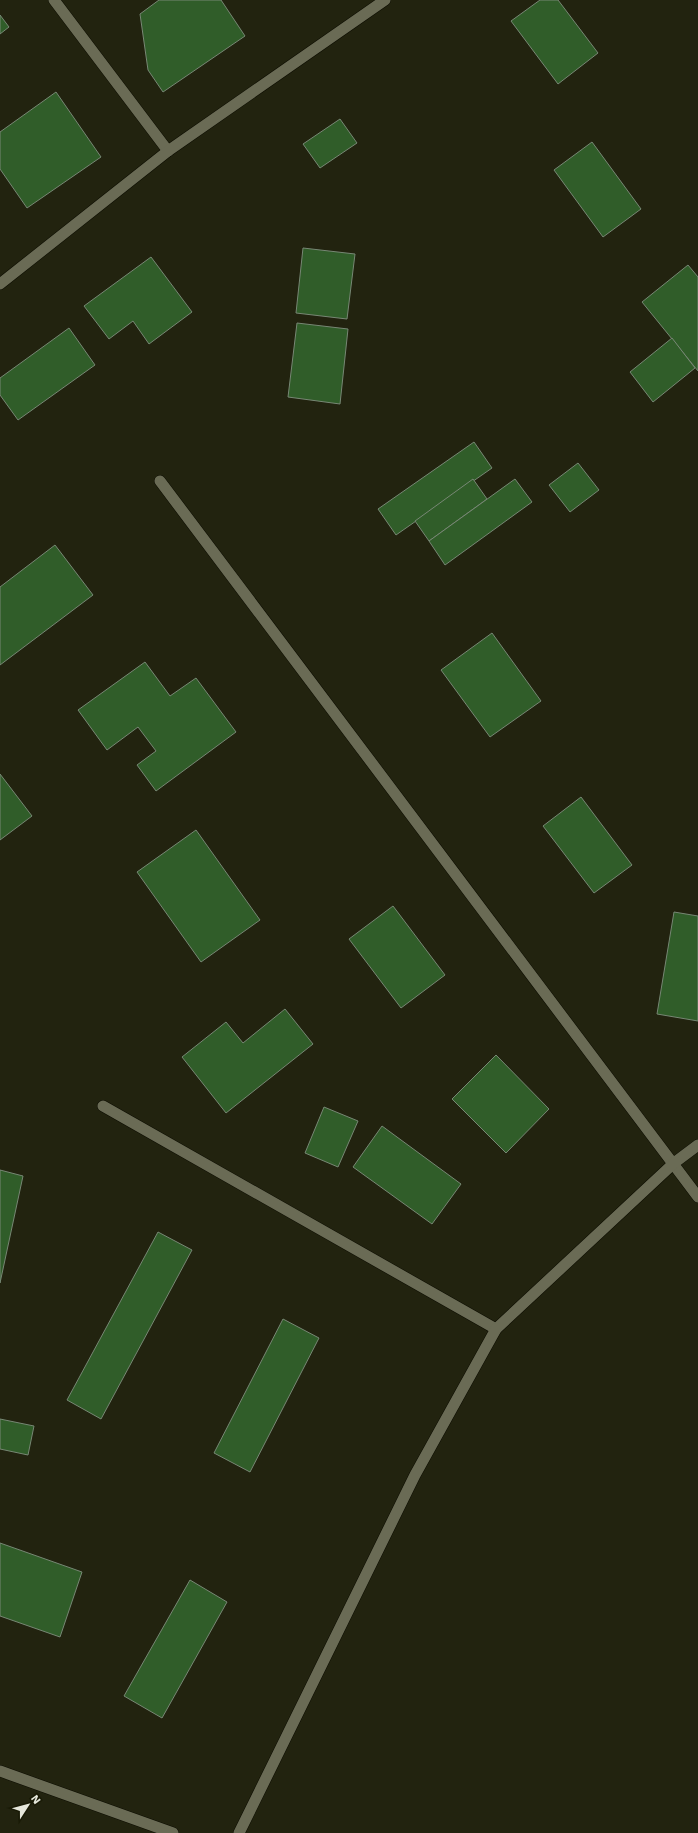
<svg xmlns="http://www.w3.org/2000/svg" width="698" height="1833" viewBox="0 0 698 1833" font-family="'Work Sans',sans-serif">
<rect width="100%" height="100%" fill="#22230f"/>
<g fill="#305d29" stroke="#778774">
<path d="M159 0H221L245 36 163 92 148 70 140 14Z"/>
<path d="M540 0H558L598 53 558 84 511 21Z"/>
<path d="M0 15 9 27 0 34Z"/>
<path d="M56 92 101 157 27 208 0 169V132Z"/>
<path d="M340 119 357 143 320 168 303 144Z"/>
<path d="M592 142 641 209 603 237 554 170Z"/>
<path d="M303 248 355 254 347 319 296 313Z"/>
<path d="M151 257 192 312 149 344 133 321 109 339 84 306Z"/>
<path d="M688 265 698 277V371L642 302Z"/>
<path d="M297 323 348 329 340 404 288 397Z"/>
<path d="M69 328 95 365 18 420 0 395V378Z"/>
<path d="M672 338 695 368 653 402 630 372Z"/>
<path d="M474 442 492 468 396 535 378 509Z"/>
<path d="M578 463 599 490 570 512 549 485Z"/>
<path d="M473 479 487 499 429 541 415 521Z"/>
<path d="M515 479 532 502 445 565 429 541Z"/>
<path d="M55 545 93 595 0 665V587Z"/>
<path d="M492 633 541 701 490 737 441 670Z"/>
<path d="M145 662 170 696 196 678 236 732 156 791 137 765 156 751 138 727 107 750 78 710Z"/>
<path d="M0 774 32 816 0 840Z"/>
<path d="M581 797 632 865 594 893 543 826Z"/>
<path d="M196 830 260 920 201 962 137 872Z"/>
<path d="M393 906 445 975 401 1008 349 939Z"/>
<path d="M674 912 698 916V1021L657 1014Z"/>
<path d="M285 1009 313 1044 226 1113 182 1057 226 1022 243 1043Z"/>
<path d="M496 1055 549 1109 506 1153 452 1099Z"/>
<path d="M324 1107 358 1121 338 1167 305 1153Z"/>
<path d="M382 1126 461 1184 432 1224 353 1167Z"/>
<path d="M0 1170 23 1176 0 1283Z"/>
<path d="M158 1232 192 1250 101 1419 67 1400Z"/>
<path d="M283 1319 319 1338 250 1472 214 1453Z"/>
<path d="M0 1419 34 1426 28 1455 0 1449Z"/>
<path d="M0 1543 82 1572 60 1637 0 1616Z"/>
<path d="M190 1580 227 1602 162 1718 124 1696Z"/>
</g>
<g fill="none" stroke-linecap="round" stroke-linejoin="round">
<defs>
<g id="minor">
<path d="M54 0 168 151"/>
<path d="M0 284 168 151 385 0"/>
<path d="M160 481 698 1197"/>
<path d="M103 1106 496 1329"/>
<path d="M0 1771 173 1833"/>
<path d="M239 1833 415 1475 496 1329 674 1163 698 1145"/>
</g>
</defs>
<use href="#minor" stroke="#0c0c00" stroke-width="12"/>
<use href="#minor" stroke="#6a6b55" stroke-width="11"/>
</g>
<g transform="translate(28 1805) rotate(54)" stroke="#191a06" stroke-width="3" paint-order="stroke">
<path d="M0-3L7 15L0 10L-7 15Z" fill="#e6e7db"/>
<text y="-6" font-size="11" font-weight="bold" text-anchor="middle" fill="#e6e7db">N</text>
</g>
</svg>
